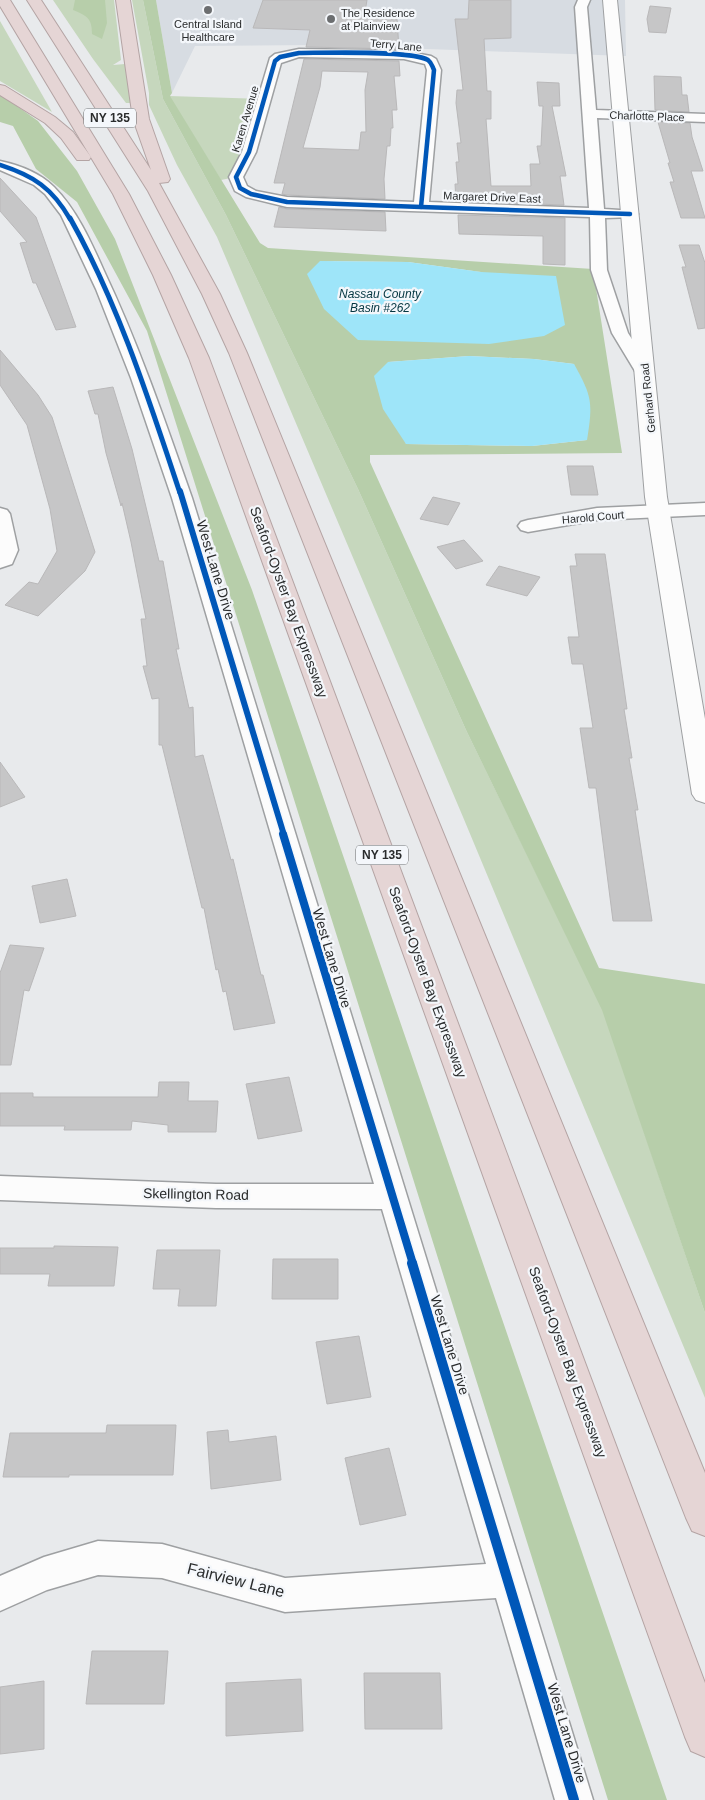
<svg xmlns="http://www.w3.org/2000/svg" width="705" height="1800" viewBox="0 0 705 1800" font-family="Helvetica,sans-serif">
<rect width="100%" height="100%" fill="#e8eaec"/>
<path fill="#d7dce2" d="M156 0H625L626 56 316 45 195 46 172 93Z"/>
<g fill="#c6d7bd">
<path d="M53 0H114L121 60 113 65 125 64 131 103H126L93 59Z"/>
<path d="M132 0H143L163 99 226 215 358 489 466 730 603 1010 705 1313V1398L463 817 217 237 177 165 149 105V93Z"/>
<path d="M0 21 52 112 0 81Z"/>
<path d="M169 96 264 99 236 177 221 180Z"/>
</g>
<g fill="#b7ceaa" fill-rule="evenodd">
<path d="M75 0H105L107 23 102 39 92 34C92 18 87 16 73 10Z"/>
<path d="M143 0H156L172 93 170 96 260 243 268 248 593 269 622 453 370 455V462L599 968 705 984V1313L602 1010 466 730 358 489 226 215 163 99ZM320 261 408 262 481 272ZM469 356 534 359 574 364 587 440 532 446 406 444 388 362Z"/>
<path d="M0 94 38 121 77 171 115 239 252 590 667 1800H608L147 331 77 202 36 169 13 126 0 122Z"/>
</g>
<g fill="#9ee5f9">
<path d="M320 261 408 262 481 272 556 276 565 325 544 336 489 344 358 340 324 309 307 274Z"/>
<path d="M469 356 534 359 574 364C592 396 593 403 587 440L532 446 406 444 383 409 374 376 388 362Z"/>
</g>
<g fill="#c6c6c7" stroke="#b9b8b9" fill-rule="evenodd">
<path d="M263 0H367L364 18 397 19 399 49 306 47 310 30 253 28Z"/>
<path d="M469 0H511V38L484 39 487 91H491V119H486L491 186H531L530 164H540L537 146H541L543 106H539L537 82 559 83 560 106H552L566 176H560L564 205 456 201 455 184H458L456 162H459L457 143H461L456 103 457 90H463L455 19H468Z"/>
<path d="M650 6 671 8 666 33 649 32 647 19Z"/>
<path d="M304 59 399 61 400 76H394L397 110H392L393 128H391L390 146H387L384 179 385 199 287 195 282 194 285 183H274ZM322 71 368 72 365 90 366 132H361L359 150 303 148 320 87Z"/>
<path d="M654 76 681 77 682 95H687L689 112 655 110Z"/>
<path d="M658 122 690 123 692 137 703 171H691L705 218H681L670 182H674L668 163H670Z"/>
<path d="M0 178 36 217 76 327 56 330 36 283H33L20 243 27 242 0 211Z"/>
<path d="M279 207 287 209 385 212 386 231 274 227Z"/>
<path d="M458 215 565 218V265L543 264V236L459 234Z"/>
<path d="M679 245H699L705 263V328L698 329 682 267H686Z"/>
<path d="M0 350 38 395 52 417 95 552 85 571 38 616 5 605 29 582 38 584 57 551 50 509 27 425 0 385Z"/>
<path d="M113 387 132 449 159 561H163L179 649H176L189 708 193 707 195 757 203 755 231 860 233 859 261 975H263L275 1023 234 1030 226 991 223 992 218 969 216 970 204 908H202L162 745H159V698L152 699 143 666H147L141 619H146L131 542 122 503 121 506 106 453 98 414H95L88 391Z"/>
<path d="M567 466H593L598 495H571Z"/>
<path d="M433 497 460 503 448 525 420 519Z"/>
<path d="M464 540 483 561 456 569 437 547Z"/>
<path d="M575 554H605L627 709H624L632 758H629L638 810H635L652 921H613L596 788H589L580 728H593L583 664H572L568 637H579L570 566H577Z"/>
<path d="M499 566 540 577 527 596 486 585Z"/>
<path d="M0 762 25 797 0 807Z"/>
<path d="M67 879 76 916 40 923 32 886Z"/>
<path d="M10 945 44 948 29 991 24 990 11 1065H0V973Z"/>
<path d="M289 1077 302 1131 258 1139 246 1084Z"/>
<path d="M159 1082H189L188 1101H218L216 1132H168V1125L132 1121 131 1130H64L65 1126H0V1093H33V1097H158Z"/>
<path d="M54 1246 118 1247 114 1286H48L50 1274H0V1248H54Z"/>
<path d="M157 1250H220L216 1306H178L180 1289H153Z"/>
<path d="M273 1259H338V1299H272Z"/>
<path d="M359 1336 371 1397 327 1404 316 1342Z"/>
<path d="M107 1425H176L173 1475H69V1477H3L10 1433H106Z"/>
<path d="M228 1430 229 1442 276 1436 281 1480 211 1489 207 1432Z"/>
<path d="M389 1448 406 1515 360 1525 345 1458Z"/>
<path d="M92 1651H168L164 1704H86Z"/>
<path d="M364 1673H440L442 1729H365Z"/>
<path d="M301 1679 303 1731 226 1736V1683Z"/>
<path d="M44 1681V1749L0 1754V1687Z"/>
</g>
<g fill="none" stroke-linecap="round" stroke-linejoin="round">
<defs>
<g id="street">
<path d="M578 0H590L587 7 596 110 705 114V122L597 118 604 209 635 211 638 214 635 217 605 218 607 270 628 333 653 372 650 376 644 377 638 376 612 333 591 270 590 217 287 207 246 197 235 191 229 177 242 152 270 58 275 54 299 49 404 51 431 56 436 59 441 70 429 202 589 208 575 7ZM299 57 404 59 425 64 427 70 414 202 287 197 256 191 247 186 243 177 256 152 281 63Z"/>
<path d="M0 161C19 165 40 173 54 187 77 210 91 242 104 271 139 345 165 421 192 498L593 1800H555L496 1598 285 1612 162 1578 98 1575 47 1590 0 1611V1576L44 1557 98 1541 162 1544 285 1578 486 1564 382 1209 216 1208 0 1200V1176L216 1184H374L172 498 131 378 96 289 61 215 45 194 34 185 0 170Z"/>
<path d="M705 503V515L597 520 528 532 521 530 518 526 521 522 528 520 597 508Z"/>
<path d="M0 508 7 510 10 514 18 550 12 564 0 568Z"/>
</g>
<path id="secondary" d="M603 0H617L667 497 705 719V803L696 800 692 794 645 497Z"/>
<g id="highway">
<path d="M0 0H10L129 194 171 275 209 358 705 1683V1757L691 1751 685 1737 189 358 153 275 113 194 0 6Z"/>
<path d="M27 0H41L151 170 133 119 116 0H130L149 119 170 179 168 182 159 183 220 294 247 353 705 1473V1536L692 1531 686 1518 229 353 202 294 148 191Z"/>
<path d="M0 85 5 86 55 117 73 132 91 157 89 160H77L61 138 45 123 0 95Z"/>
</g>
</defs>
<use href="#street" stroke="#9ea0a2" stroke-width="3"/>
<use href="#secondary" stroke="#9ea0a2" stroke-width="2"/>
<use href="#highway" stroke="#b4a4a4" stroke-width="2"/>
<use href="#street" fill="#fcfcfc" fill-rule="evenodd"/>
<use href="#secondary" fill="#fcfcfc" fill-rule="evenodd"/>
<use href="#highway" fill="#e5d5d5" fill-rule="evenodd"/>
<defs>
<g id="cycleway-far4">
<path d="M299 53C323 53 411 50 428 60 432 63 432 66 434 70L421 207 287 202 251 194 240 188 236 177 249 152 275 61 280 57Z"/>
<path d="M0 165C34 176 52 188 70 219"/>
<path d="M421 207 630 214"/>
</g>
<path id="cycleway-far3" d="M70 218C118 303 149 400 180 493"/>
<path id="cycleway-far2" d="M180 491 284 835"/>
<path id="cycleway-far1" d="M283 834 413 1264"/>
<path id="cycleway" d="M412 1263 574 1800"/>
</defs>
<use href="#cycleway-far4" stroke="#f4f7fb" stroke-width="6"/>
<use href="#cycleway-far3" stroke="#f4f7fb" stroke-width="7"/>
<use href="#cycleway-far2" stroke="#f4f7fb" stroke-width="9"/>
<use href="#cycleway-far1" stroke="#f4f7fb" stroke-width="11"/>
<use href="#cycleway" stroke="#f4f7fb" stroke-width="13"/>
<use href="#cycleway-far4" stroke="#0057b8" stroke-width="4.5"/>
<use href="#cycleway-far3" stroke="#0057b8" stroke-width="5"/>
<use href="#cycleway-far2" stroke="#0057b8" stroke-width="6"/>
<use href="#cycleway-far1" stroke="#0057b8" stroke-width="8"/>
<use href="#cycleway" stroke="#0057b8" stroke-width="10"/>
</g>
<g fill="#6c6e70" stroke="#f4f7fb" stroke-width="2">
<circle cx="208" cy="10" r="5"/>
<circle cx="331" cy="19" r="5"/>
</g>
<g text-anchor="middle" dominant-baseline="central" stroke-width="4.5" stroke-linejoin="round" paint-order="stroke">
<g font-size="11" fill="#2a2c2d" stroke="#f4f7fb" text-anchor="start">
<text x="341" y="13">The Residence<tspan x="341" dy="13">at Plainview</tspan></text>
<text x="208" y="24" text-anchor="middle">Central Island<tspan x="208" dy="13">Healthcare</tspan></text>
</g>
<g font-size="11" fill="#2a2c2d" stroke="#f4f7fb">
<text transform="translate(396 45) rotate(5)">Terry Lane</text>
<text transform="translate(647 116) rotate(2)">Charlotte Place</text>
<text transform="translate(245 119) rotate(-73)">Karen Avenue</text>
<text transform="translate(492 197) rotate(2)">Margaret Drive East</text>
<text transform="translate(648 398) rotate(-96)">Gerhard Road</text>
<text transform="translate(593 517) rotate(-5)">Harold Court</text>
</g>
<g fill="#f4f7fb" stroke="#67696b" stroke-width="1">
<rect x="84" y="108.5" width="52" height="19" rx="4"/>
<rect x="356" y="845.5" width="52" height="19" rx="4"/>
</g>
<g font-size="12" font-weight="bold" fill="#2a2c2d">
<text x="110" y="118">NY 135</text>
<text x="382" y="855">NY 135</text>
</g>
<g font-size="12" font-style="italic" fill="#043641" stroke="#f4f7fb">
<text x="380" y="294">Nassau County<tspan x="380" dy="14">Basin #262</tspan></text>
</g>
<g font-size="14" fill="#2a2c2d" stroke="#f4f7fb">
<text transform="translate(216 570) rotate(73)">West Lane Drive</text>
<text transform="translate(289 602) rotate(70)">Seaford-Oyster Bay Expressway</text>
<text transform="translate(332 958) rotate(73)">West Lane Drive</text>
<text transform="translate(428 982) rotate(70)">Seaford-Oyster Bay Expressway</text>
<text transform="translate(196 1194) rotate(1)">Skellington Road</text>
<text transform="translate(450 1345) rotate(73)">West Lane Drive</text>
<text transform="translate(568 1362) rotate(70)">Seaford-Oyster Bay Expressway</text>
<text transform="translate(567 1733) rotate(73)">West Lane Drive</text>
</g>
<g font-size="16" fill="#2a2c2d" stroke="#f4f7fb">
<text transform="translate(236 1580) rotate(14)">Fairview Lane</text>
</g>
</g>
</svg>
